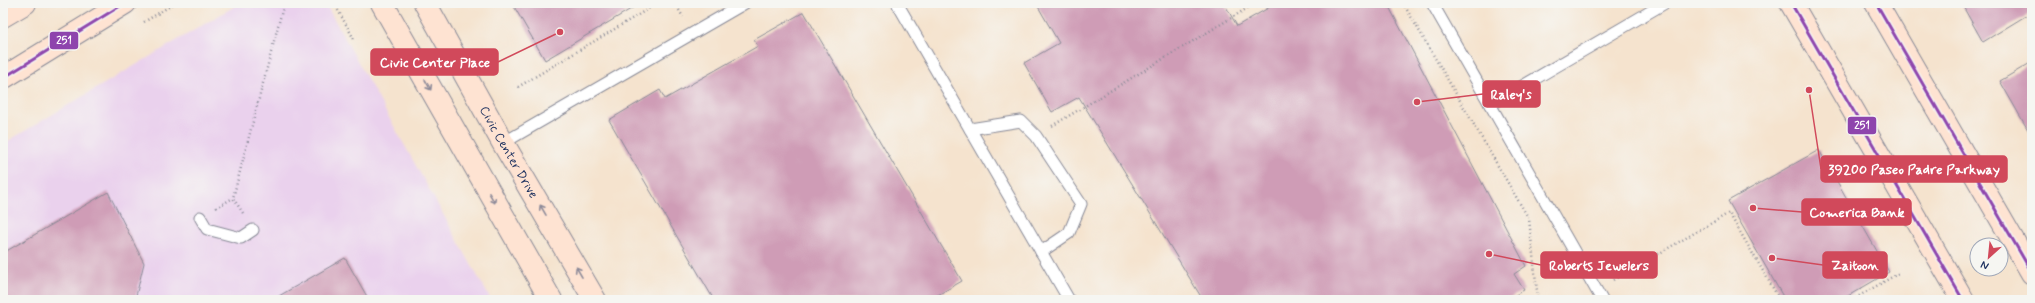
<svg xmlns="http://www.w3.org/2000/svg" width="2035" height="303" viewBox="0 0 2035 303" font-family="Mynerve,sans-serif">
<rect width="100%" height="100%" fill="#f6f6f2"/>
<filter id="ink" filterUnits="userSpaceOnUse"><feTurbulence type="fractalNoise" baseFrequency=".025" numOctaves="2"/><feDisplacementMap in="SourceGraphic" scale="8" xChannelSelector="R" yChannelSelector="G"/><feConvolveMatrix kernelMatrix="1 2 1 2 8 2 1 2 1" color-interpolation-filters="sRGB"/></filter>
<filter id="wash" filterUnits="userSpaceOnUse"><feTurbulence type="fractalNoise" baseFrequency=".012" numOctaves="4" result="noise"/><feDisplacementMap in="SourceGraphic" scale="16" xChannelSelector="R" yChannelSelector="G"/><feGaussianBlur stdDeviation="0.9" result="paint"/><feColorMatrix in="noise" values="0 0 0 0 0 0 0 0 0 0 0 0 0 0 0 0 0 1.4 0 .05"/><feComposite in="paint" operator="in"/></filter>
<g filter="url(#wash)">
<rect width="100%" height="100%" fill="#f5e3ce"/>
<path fill="#ead1ed" d="M240 3H325L491 300H3V144Z"/>
<g id="blocks">
<g fill="#cf9cb6">
<path d="M512 3H641L545 60Z"/>
<path d="M1036 3H1224L1237 26 1277 3H1387L1526 266 1514 274 1524 290 1507 300H1203L1079 97 1052 112 1024 63 1059 43Z"/>
<path d="M1961 3H2032V12L1983 42Z"/>
<path d="M804 12 962 281 929 300H714L609 120 660 90 665 99 758 46 754 40Z"/>
<path d="M2032 62V137L2000 81Z"/>
<path d="M1819 150 1889 272 1841 300H1785L1728 201Z"/>
<path d="M108 192 144 263 135 300H3V253Z"/>
<path d="M345 258 369 300H272Z"/>
</g>
</g>
</g>
<g filter="url(#ink)">
<use href="#blocks" fill-opacity="0" stroke="#888996" stroke-width="1"/>
<g fill="none" stroke-linecap="round" stroke-linejoin="round">
<defs>
<g id="service">
<path d="M897 3 1069 300"/>
<path d="M1432 3 1602 300"/>
<path d="M1490 105 1665 3"/>
<path d="M970 129 1021 121 1036 136 1081 204 1069 233 1041 252"/>
<path d="M503 143 745 3"/>
<path d="M200 217 207 229 241 238 253 230"/>
</g>
<g id="secondary">
<path d="M382 3 551 300"/>
<path id="s1" d="M425 3 503 143 595 300"/>
<path d="M1791 3 1963 300"/>
<path d="M1876 3 2032 273"/>
<path d="M3 16 25 3"/>
<path d="M3 78 125 3"/>
</g>
</defs>
<use href="#service" stroke="#888996" stroke-width="13"/>
<use href="#secondary" stroke="#888996" stroke-width="24"/>
<g stroke="#888996" stroke-width="2.5" stroke-dasharray="1 3" stroke-linecap="butt">
<path d="M334 3 354 39"/>
<path d="M675 3 683 17"/>
<path d="M1403 3 1529 219 1538 300"/>
<path d="M200 4 201 3"/>
<path d="M144 22 175 3"/>
<path d="M518 87 658 3"/>
<path d="M1052 126 1256 3"/>
<path d="M216 208 233 198"/>
<path d="M243 213 233 198 284 3"/>
<path d="M1613 280 1729 213 1780 300"/>
<path d="M1852 300 1899 273"/>
</g>
<use href="#service" stroke="#fff" stroke-width="11"/>
<use href="#secondary" stroke="#fee3d2" stroke-width="22"/>
<defs>
<g id="bus-1">
<path d="M1791 3 1963 300"/>
<path d="M1876 3 2032 273"/>
<path d="M3 78 125 3"/>
</g>
</defs>
<use href="#bus-1" stroke="#f6f6f2" stroke-width="6"/>
<use href="#bus-1" stroke="#8e44ad" stroke-width="3"/>
</g>
<defs><path id="oneway-shaft" d="M-6 0H5M1.5-3L5.5 0L1.5 3" fill="none" stroke-width="1.6" stroke-linecap="round" stroke-linejoin="round"/></defs>
<g stroke="#8c8998">
<use href="#oneway-shaft" transform="translate(428 85) rotate(61)"/>
<use href="#oneway-shaft" transform="translate(492 198) rotate(60)"/>
<use href="#oneway-shaft" transform="translate(543 210) rotate(-120)"/>
<use href="#oneway-shaft" transform="translate(579 272) rotate(-120)"/>
</g>
</g>
<g text-anchor="middle" dominant-baseline="central" stroke-width="3.5" stroke-linejoin="round" paint-order="stroke">
<g font-size="13" fill="#1b2f5e" stroke="#f6f6f2">
<text stroke="none"><textPath href="#s1" startOffset="171">Civic Center Drive</textPath></text>
</g>
</g>
<path fill="none" stroke="#d1495b" stroke-width="1.5" d="M560 32L498 62M1417 102L1483 94M1809 90L1821 169M1753 208L1802 212M1772 258L1823 265M1489 254L1541 265"/>
<g fill="#d1495b" stroke="#f6f6f2" stroke-width="1.5">
<circle cx="560" cy="32" r="4"/>
<circle cx="1417" cy="102" r="4"/>
<circle cx="1809" cy="90" r="4"/>
<circle cx="1753" cy="208" r="4"/>
<circle cx="1772" cy="258" r="4"/>
<circle cx="1489" cy="254" r="4"/>
</g>
<g fill="#d1495b" stroke="#d1495b" stroke-width="1.5">
<rect x="371" y="49" width="127" height="26" rx="4"/>
<rect x="1483" y="81" width="57" height="26" rx="4"/>
<rect x="1821" y="156" width="186" height="26" rx="4"/>
<rect x="1802" y="199" width="109" height="26" rx="4"/>
<rect x="1823" y="252" width="64" height="26" rx="4"/>
<rect x="1541" y="252" width="116" height="26" rx="4"/>
</g>
<g font-size="14" text-anchor="middle" font-weight="bold" fill="#fff">
<text x="435" y="67">Civic Center Place</text>
<text x="1511" y="99">Raley's</text>
<text x="1914" y="174">39200 Paseo Padre Parkway</text>
<text x="1857" y="217">Comerica Bank</text>
<text x="1855" y="270">Zaitoon</text>
<text x="1599" y="270">Roberts Jewelers</text>
</g>
<g stroke="#f6f6f2" stroke-width="1.5">
<rect x="49" y="31" width="30" height="19" rx="4" fill="#8e44ad"/>
<rect x="1847" y="116" width="30" height="19" rx="4" fill="#8e44ad"/>
</g>
<g font-size="11" text-anchor="middle" font-weight="bold" fill="#fff">
<text x="64" y="44">251</text>
<text x="1862" y="129">251</text>
</g>
<rect width="2035" height="303" fill="none" stroke="#f6f6f2" stroke-width="16"/>
<g transform="translate(1989 257) rotate(207)"><circle r="19" fill="#f6f6f2" stroke="#9ea6b7"/>
<path d="M0-3L7 15L0 10L-7 15Z" fill="#d1495b"/>
<text y="-6" font-size="11" font-weight="bold" text-anchor="middle" fill="#1b2f5e">N</text>
</g>
</svg>
